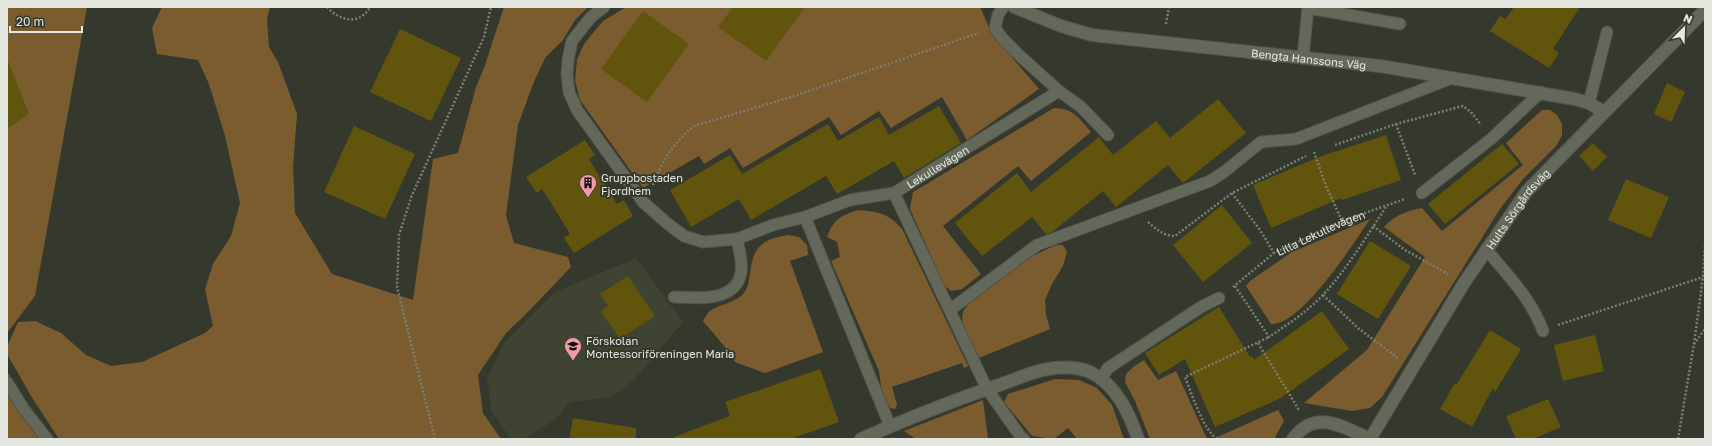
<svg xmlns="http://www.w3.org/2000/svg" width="1712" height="446" viewBox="0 0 1712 446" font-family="'Golos Text',sans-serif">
<rect width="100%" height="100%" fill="#35392d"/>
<path fill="#3e4332" d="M636 258 683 322 634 380 612 397 570 402 556 419 524 439H511L492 412 487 379 504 343 555 292Z"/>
<g fill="#7a5c2f">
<path d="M7 7H87L35 296 7 333Z"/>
<path d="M162 7H270L267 18 269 47 278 62 297 114 293 167 295 213 332 274 413 300 433 159 458 153 476 87 484 68 504 7H588L575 20 563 40 545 58 533 84 518 125 506 215 514 243 568 257 571 267 525 315 506 333 478 375 483 413 501 439H59L31 396 7 354V347L18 322 35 321 61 333 86 355 111 366 142 362 205 333 213 326 205 289 213 264 231 236 240 203 225 136 209 84 198 60 157 54 152 28Z"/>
<path d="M626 7H980L992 34 1039 89 967 140 942 97 891 128 879 111 841 135 829 117 743 168 730 148 704 164 699 156 643 188 580 100 575 80 577 60 584 44 603 21Z"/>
<path d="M1054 108C1074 109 1078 117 1091 132L1031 181 1018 166 943 226 981 274 962 289 951 291 944 285 910 209 913 192Z"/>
<path d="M1542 110H1550L1557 115 1562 124V135L1557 145 1523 179 1500 209 1382 397 1370 408 1352 411 1304 403 1367 350 1425 257 1384 227C1395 215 1406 211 1422 208L1442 231 1523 165 1506 143Z"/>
<path d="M857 210C876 211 889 213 902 229L968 366 964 368 962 363 892 387 897 405 895 409 890 408 882 394 879 371 831 261 840 257 837 242 827 237C834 219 839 217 857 210Z"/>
<path d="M1370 219C1354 243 1301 326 1271 324L1246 286 1250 281 1292 252Z"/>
<path d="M789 235 799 237 807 245 808 255 790 261 823 352 765 373 735 362 725 347 703 321C705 318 707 313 710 311 717 305 735 303 743 294 748 289 749 280 750 274 753 246 762 239 789 235Z"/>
<path d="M1056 245H1063L1067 252 1063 266 1052 284 1045 300 1046 315 1050 329 979 358C972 345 959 328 963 312 964 309 968 305 971 302L1030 257Z"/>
<path d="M1144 360 1158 380 1176 371 1207 439H1150L1135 401 1125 382 1126 374 1133 367Z"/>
<path d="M7 371 46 439H7Z"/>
<path d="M1055 379 1079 380 1097 388 1112 405 1124 439H1077L1068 428 1054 439 1032 436 1004 402 1008 394Z"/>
<path d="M983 400 988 439H916L904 431Z"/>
<path d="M1278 410 1284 421 1274 439H1213Z"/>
</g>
<g fill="#61550e">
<path d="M733 7H805L766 61 718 27Z"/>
<path d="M1514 7H1580L1553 49 1559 53 1549 68 1490 31 1500 16 1506 19Z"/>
<path d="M643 11 689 44 647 102 601 69Z"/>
<path d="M400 29 461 58 431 121 370 92Z"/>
<path d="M7 61H8L29 114 7 129Z"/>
<path d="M1667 83 1685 92 1671 122 1654 114Z"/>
<path d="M1218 99 1246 133 1183 183 1168 165 1116 207 1103 191 1052 232 1046 234 1032 217 982 256 955 223 1017 173 1031 192 1099 137 1113 155 1156 121 1170 138Z"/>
<path d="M939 106 961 143 904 178 894 161 837 194 826 176 751 220 739 199 691 227 670 190 730 155 742 174 828 124 838 141 879 117 889 135Z"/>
<path d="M354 126 415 154 385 219 324 192Z"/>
<path d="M1386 135 1401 180 1342 200 1341 198 1271 228 1253 185 1319 157Z"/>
<path d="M585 140 595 155 589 159 601 179 617 204 624 200 633 216 574 253 564 238 570 234 553 206 542 189 537 193 526 177Z"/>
<path d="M1593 143 1607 157 1593 171 1579 156Z"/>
<path d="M1502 144 1519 164 1445 224 1428 204Z"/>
<path d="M1626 179 1669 197 1651 238 1608 220Z"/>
<path d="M1222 205 1252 243 1203 282 1173 245Z"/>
<path d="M1370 241 1411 266 1378 319 1337 294Z"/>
<path d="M628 276 655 316 620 339 601 311 608 306 600 294Z"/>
<path d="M1219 307 1250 357 1252 356 1254 360 1322 311 1349 349 1281 398 1215 427 1185 359 1159 375 1145 353Z"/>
<path d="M1490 330 1521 349 1495 392 1493 388 1472 427 1440 409 1455 383 1457 384Z"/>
<path d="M1595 335 1604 371 1563 381 1554 345Z"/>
<path d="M820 369 839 422 790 439H675L674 437 730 416 725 402Z"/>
<path d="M1548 399 1561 427 1533 439H1516L1506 416Z"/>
<path d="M573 418 636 428V439H569Z"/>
</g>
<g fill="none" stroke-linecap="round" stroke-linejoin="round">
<defs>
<g id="service">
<path id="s2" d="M604 7 591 17 572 41 568 60 567 74 569 92 577 110 643 202 668 224 684 236 703 242 737 239 773 225 805 217 850 200 894 193 1059 91"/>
<path d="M1003 7 998 15 995 28 1002 38 1019 55 1059 91 1081 107 1108 135"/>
<path d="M1308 8 1400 24"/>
<path d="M1303 57 1308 7"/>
<path d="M1589 103 1607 32"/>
<path d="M894 193 987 389 1021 437 1024 439"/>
<path d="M1422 193 1491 139 1541 92"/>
<path d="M805 217 890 426"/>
<path d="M1486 249C1508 276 1531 298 1543 331"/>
<path d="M674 297C696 298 735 303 741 273 743 262 739 250 737 239"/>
<path d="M950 310 1037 245 1210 181 1224 172 1261 142 1296 139 1452 78"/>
<path d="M1101 379 1108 368 1201 307 1219 298"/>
<path d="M7 382 23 408 47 439"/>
</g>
<g id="minor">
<path id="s3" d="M1014 7 1061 26 1092 35 1380 66 1575 99 1589 103 1604 112"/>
<path d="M861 439C907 419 954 400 1002 384 1017 379 1033 371 1048 369 1061 367 1078 367 1090 372 1117 385 1129 413 1138 439"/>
<path d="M1293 439C1315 408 1343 427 1370 439"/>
<path id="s4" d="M1370 439 1464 283 1527 191 1705 10"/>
</g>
</defs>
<use href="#service" stroke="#51544a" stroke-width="13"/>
<use href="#minor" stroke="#51544a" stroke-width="14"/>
<g stroke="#7a7e74" stroke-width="2.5" stroke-dasharray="2 2" stroke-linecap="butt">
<path d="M327 7C340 21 359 26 370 7"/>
<path d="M1166 24 1169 7"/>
<path d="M1396 124 1415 175"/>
<path d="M1335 145 1396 124 1463 106 1471 112 1481 125"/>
<path d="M1314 152 1326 186 1342 221"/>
<path d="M653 185C662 161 674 142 694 126L791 97 979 33"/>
<path d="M1232 193 1260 230 1274 253"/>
<path d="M1148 222C1156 229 1164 236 1175 236L1232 193 1306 156"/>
<path d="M1373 226 1405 250 1448 274"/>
<path d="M1235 286 1269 337C1288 324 1307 312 1323 295 1347 269 1366 237 1386 207"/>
<path id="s1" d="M1233 287 1274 253 1342 221 1405 199"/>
<path d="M1323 295 1358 328 1399 359"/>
<path d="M1558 325 1703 277"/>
<path d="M1258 343 1299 410"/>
<path d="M1694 344 1703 277 1705 246"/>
<path d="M435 439 397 287 399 235 412 195 484 37 491 7"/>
<path d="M1217 439C1202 428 1192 394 1185 377L1269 337"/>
<path d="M1678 439 1694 344 1705 329"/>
</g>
<use href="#service" stroke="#64685a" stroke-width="11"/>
<use href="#minor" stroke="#64685a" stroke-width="12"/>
</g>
<defs>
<symbol id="building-pin" viewBox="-11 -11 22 30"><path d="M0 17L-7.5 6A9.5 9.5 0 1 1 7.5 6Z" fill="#f39aa8" stroke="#35392d"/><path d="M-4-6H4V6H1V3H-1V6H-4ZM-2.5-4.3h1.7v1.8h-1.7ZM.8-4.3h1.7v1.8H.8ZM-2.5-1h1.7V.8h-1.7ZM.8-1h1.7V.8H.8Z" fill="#111"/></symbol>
<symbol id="school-pin" viewBox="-11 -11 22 30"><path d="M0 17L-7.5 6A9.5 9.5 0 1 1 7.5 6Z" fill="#f39aa8" stroke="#35392d"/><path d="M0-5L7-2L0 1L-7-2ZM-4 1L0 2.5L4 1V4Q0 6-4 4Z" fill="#111"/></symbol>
</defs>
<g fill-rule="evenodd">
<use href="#building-pin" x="578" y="173" width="20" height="27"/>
<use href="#school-pin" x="563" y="336" width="20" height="27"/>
</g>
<g text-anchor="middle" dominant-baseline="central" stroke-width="4" stroke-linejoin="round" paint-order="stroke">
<g font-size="11" fill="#e5e8e0" stroke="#35392d">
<text stroke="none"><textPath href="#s3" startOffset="301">Bengta Hanssons Väg</textPath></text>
<text stroke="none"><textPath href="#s2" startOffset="554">Lekullevägen</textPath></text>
<text stroke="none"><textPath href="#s4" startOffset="274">Hults Sörgårdsväg</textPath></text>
<text stroke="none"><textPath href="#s1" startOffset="104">Lilla Lekullevägen</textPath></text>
</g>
<g font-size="11" fill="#e5e8e0" stroke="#35392d" text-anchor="start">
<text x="601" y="177">Gruppbostaden<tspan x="601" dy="13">Fjordhem</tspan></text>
<text x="586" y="340">Förskolan<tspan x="586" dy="13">Montessoriföreningen Maria</tspan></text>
</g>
</g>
<rect width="1712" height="446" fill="none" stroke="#e5e8e0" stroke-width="16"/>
<g transform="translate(1684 28) rotate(23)" stroke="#35392d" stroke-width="3" paint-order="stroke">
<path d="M0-3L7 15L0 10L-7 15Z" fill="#e5e8e0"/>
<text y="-6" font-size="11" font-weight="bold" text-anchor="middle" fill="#e5e8e0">N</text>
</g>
<path d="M10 26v6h72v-6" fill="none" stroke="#e5e8e0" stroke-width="2"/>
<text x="16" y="26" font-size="12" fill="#e5e8e0" stroke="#35392d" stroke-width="3" paint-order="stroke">20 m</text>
</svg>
